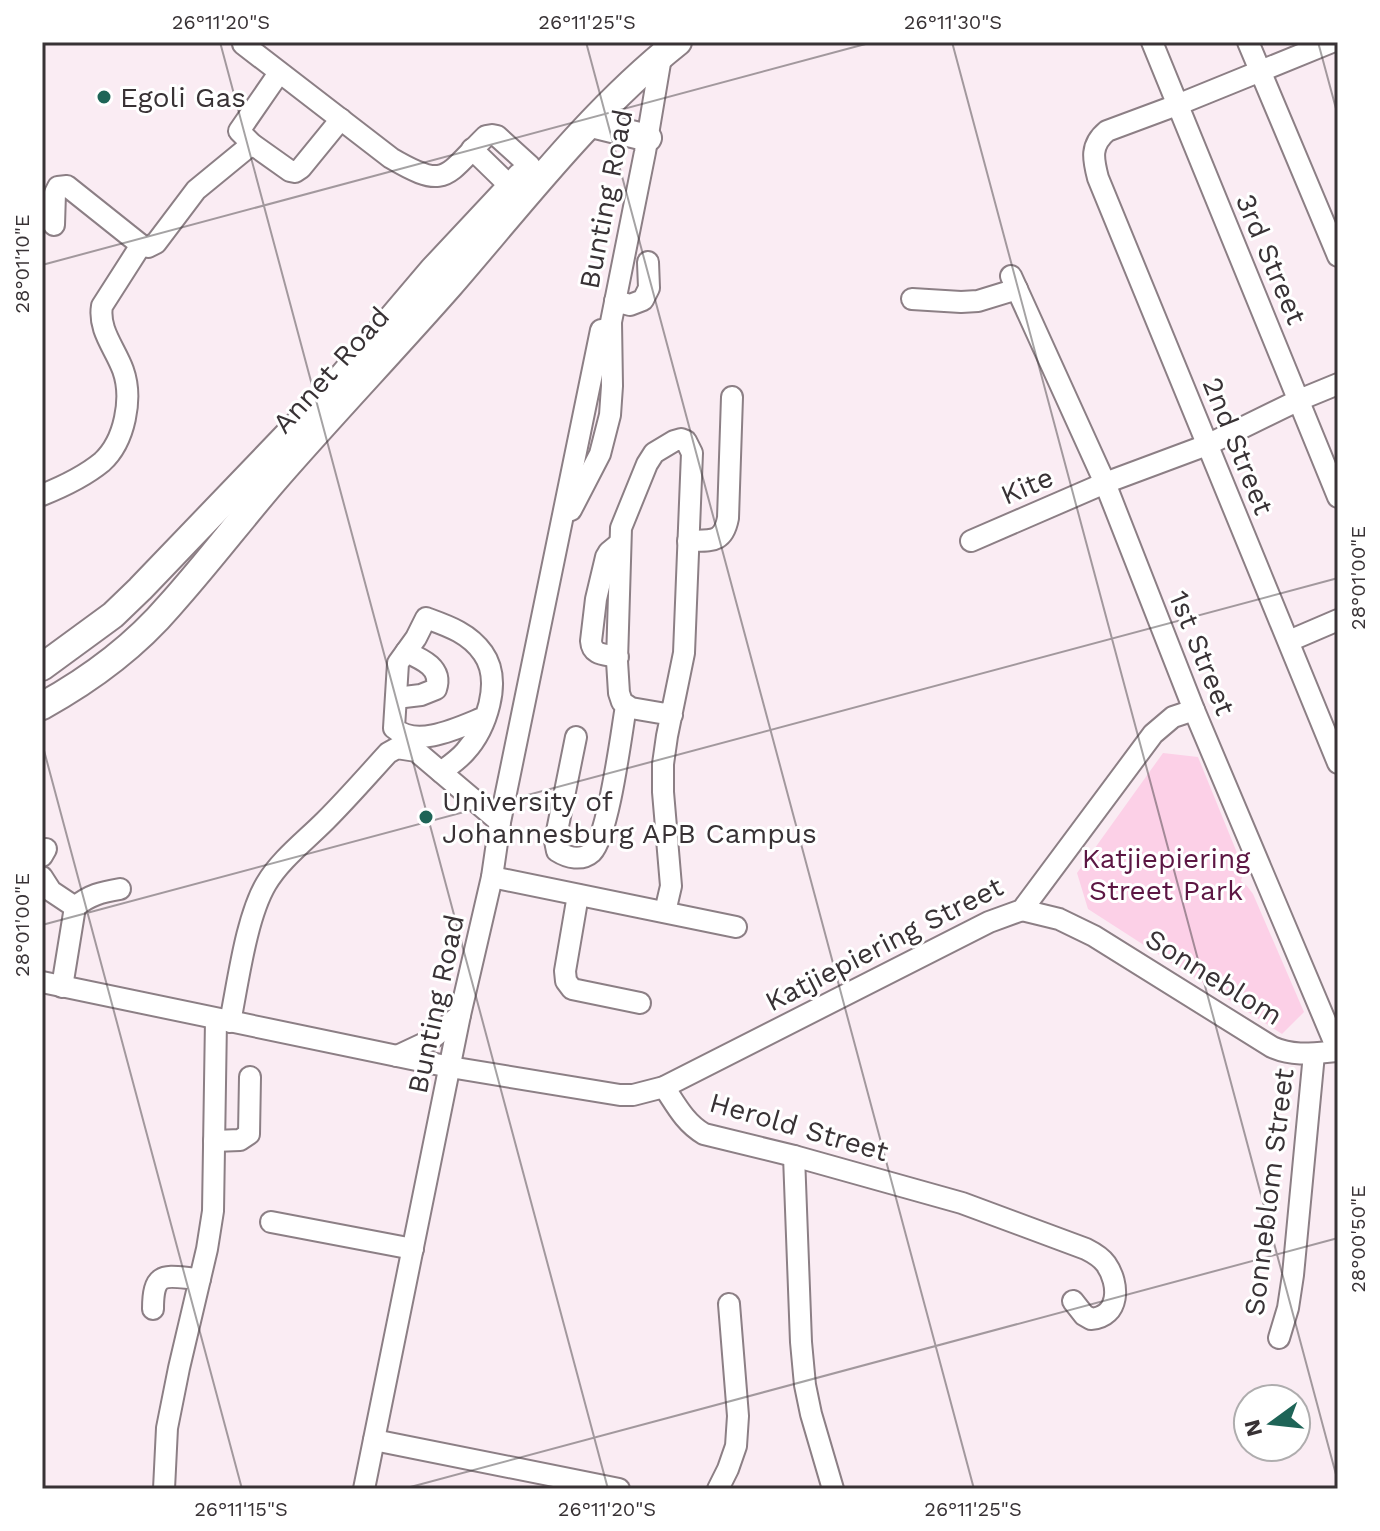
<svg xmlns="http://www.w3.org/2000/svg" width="1380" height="1531" viewBox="0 0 1380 1531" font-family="'Work Sans',sans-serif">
<rect width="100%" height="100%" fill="#faecf3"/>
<path fill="#fcd0e7" d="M1163 753 1198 757 1244 870 1241 881 1247 886 1253 894 1304 1012 1282 1034 1088 909 1077 873Z"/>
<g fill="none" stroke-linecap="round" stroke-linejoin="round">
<defs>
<g id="minor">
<path d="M1152 42 1338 497"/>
<path d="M1248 42 1338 256"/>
<path d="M1332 42 1177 105 1107 131C1090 145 1093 159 1098 178L1338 763"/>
<path d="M243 44 391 158C447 191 445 176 486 136L492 135 497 136 530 166"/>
<path d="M279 73 239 131 252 144 290 171 295 172 301 168 341 119"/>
<path d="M472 149 511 187"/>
<path d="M54 225 55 193 58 187 67 186 141 245 148 247 156 243 196 190 252 144"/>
<path d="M1011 276 1105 483 1194 710 1338 1051"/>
<path d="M912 299 961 302 978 301 1017 289"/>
<path d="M615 301 630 305 643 300 649 288 648 262"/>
<path d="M42 495C62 487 85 476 102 462 125 441 133 398 123 370 115 348 98 330 102 306L141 245"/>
<path d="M571 510 600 454 610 415 612 386 611 322 645 152 662 51"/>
<path d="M688 541C711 540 723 544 728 518L732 397"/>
<path d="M971 541 1105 483 1207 445 1299 400 1338 384"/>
<path d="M1289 641 1338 620"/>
<path d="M618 657C605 654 592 656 591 641L596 599 606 557 609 552 620 543"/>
<path d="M396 698 421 695 436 689C443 668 422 659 406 652"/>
<path d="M576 737 555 841 557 851C568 858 582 861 592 852 609 834 621 735 626 706"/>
<path d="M441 772C449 766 458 760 465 752 486 729 503 681 483 653 469 633 448 626 426 618L416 638 398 663 394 728C417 749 460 727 485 717"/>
<path d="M42 856 46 849"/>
<path d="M42 877 51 891 75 907"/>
<path d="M492 877 736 927"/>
<path d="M578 895 565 971 566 981 572 989 640 1003"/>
<path d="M1022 910 1059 919 1094 936 1272 1047C1294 1057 1315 1053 1338 1051"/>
<path d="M665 912 671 886 663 792V764L667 736 684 653 692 453 686 441 681 439 674 441 654 453 647 464 621 528 617 661 619 693 622 702 631 708 672 715"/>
<path d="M42 982 450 1067 620 1095H633L664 1087 989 922 1022 910 1153 734 1173 717 1194 710"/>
<path d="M62 987 75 907C89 895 102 892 120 889"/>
<path d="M230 1022C238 983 246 918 266 884 280 860 305 841 325 821 347 799 367 776 388 753L397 748 416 751 500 822"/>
<path d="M397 1056 429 1041 460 1015"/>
<path d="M664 1087C676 1105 685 1123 704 1134L794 1156 962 1203 1086 1249C1094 1253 1101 1257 1106 1264 1120 1284 1120 1317 1091 1319L1084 1315 1073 1301"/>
<path d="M214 1141 240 1140 249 1134 250 1077"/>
<path d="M794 1156 801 1342 805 1385 811 1414 833 1489"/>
<path d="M271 1222 413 1249"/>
<path d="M153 1309C153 1268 167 1277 200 1279"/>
<path d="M1279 1338 1288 1308 1293 1275 1314 1054"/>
<path d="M374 1440 619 1489"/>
<path d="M164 1489 167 1428 179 1368 207 1249 213 1211 216 1020"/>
<path d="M364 1489 460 1015 492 877 500 822 601 330"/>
<path d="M718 1489 728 1469 736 1446 738 1416 729 1304"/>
</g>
<g id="major">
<path d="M591 124 648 138"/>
<path d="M42 667 113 615 140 589 332 389 433 270 521 176"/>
<path d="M42 706C89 680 135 646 170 605 205 566 237 524 271 484 329 417 391 352 450 285 522 202 591 111 678 42"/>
</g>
</defs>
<use href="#minor" stroke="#8c7f85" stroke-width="24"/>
<use href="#major" stroke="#8c7f85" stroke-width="30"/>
<use href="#minor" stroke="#fff" stroke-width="20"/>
<use href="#major" stroke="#fff" stroke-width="26"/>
</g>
<path fill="none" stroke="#383235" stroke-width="2" stroke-opacity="0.45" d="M220 42 608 1489M586 42 974 1489M952 42 1338 1482M1318 42 1338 116M42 265 873 42M42 743 242 1489M42 925 1338 578M403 1489 1338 1238"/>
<g fill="#1e6457" stroke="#fff" stroke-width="3">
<circle cx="104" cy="97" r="8"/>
<circle cx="426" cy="817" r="8"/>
</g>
<g text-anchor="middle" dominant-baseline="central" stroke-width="6" stroke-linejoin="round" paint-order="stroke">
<g font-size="28" fill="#383235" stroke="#fff" text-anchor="start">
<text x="120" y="97">Egoli Gas</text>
<text x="442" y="801">University of<tspan x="442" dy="32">Johannesburg APB Campus</tspan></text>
</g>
<g font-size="28" fill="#383235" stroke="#fff">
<text transform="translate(606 199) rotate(-79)">Bunting Road</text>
<text transform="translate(1271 259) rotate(67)">3rd Street</text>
<text transform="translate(331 370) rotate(-48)">Annet Road</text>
<text transform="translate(1238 446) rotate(68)">2nd Street</text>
<text transform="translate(1027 486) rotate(-23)">Kite</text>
<text transform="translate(1202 653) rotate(68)">1st Street</text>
<text transform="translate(884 944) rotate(-27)">Katjiepiering Street</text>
<text transform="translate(1214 977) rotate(32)">Sonneblom</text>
<text transform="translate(436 1004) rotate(-78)">Bunting Road</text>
<text transform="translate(799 1127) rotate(16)">Herold Street</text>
<text transform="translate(1269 1192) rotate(-83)">Sonneblom Street</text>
</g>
<g font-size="28" fill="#5c1643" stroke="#fff">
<text x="1166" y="858">Katjiepiering<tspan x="1166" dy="32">Street Park</tspan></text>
</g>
</g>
<rect width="1380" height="1531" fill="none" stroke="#ffffff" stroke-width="88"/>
<g transform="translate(1272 1423) rotate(255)"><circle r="38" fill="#ffffff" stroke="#afadae" stroke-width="2"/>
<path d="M0-6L14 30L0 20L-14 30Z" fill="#1e6457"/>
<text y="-12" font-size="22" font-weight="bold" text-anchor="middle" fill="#383235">N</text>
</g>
<rect x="44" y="44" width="1292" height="1443" fill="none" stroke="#383235" stroke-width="3"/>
<g font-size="20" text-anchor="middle" fill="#383235">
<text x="221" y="29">26°11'20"S</text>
<text x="587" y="29">26°11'25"S</text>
<text x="953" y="29">26°11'30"S</text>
<text transform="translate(22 264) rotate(-90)" y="7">28°01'10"E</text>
<text transform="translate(1358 578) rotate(-90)" y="7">28°01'00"E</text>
<text transform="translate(22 925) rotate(-90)" y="7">28°01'00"E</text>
<text transform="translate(1358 1239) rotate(-90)" y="7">28°00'50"E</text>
<text x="241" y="1516">26°11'15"S</text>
<text x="607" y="1516">26°11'20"S</text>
<text x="973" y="1516">26°11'25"S</text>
</g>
</svg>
